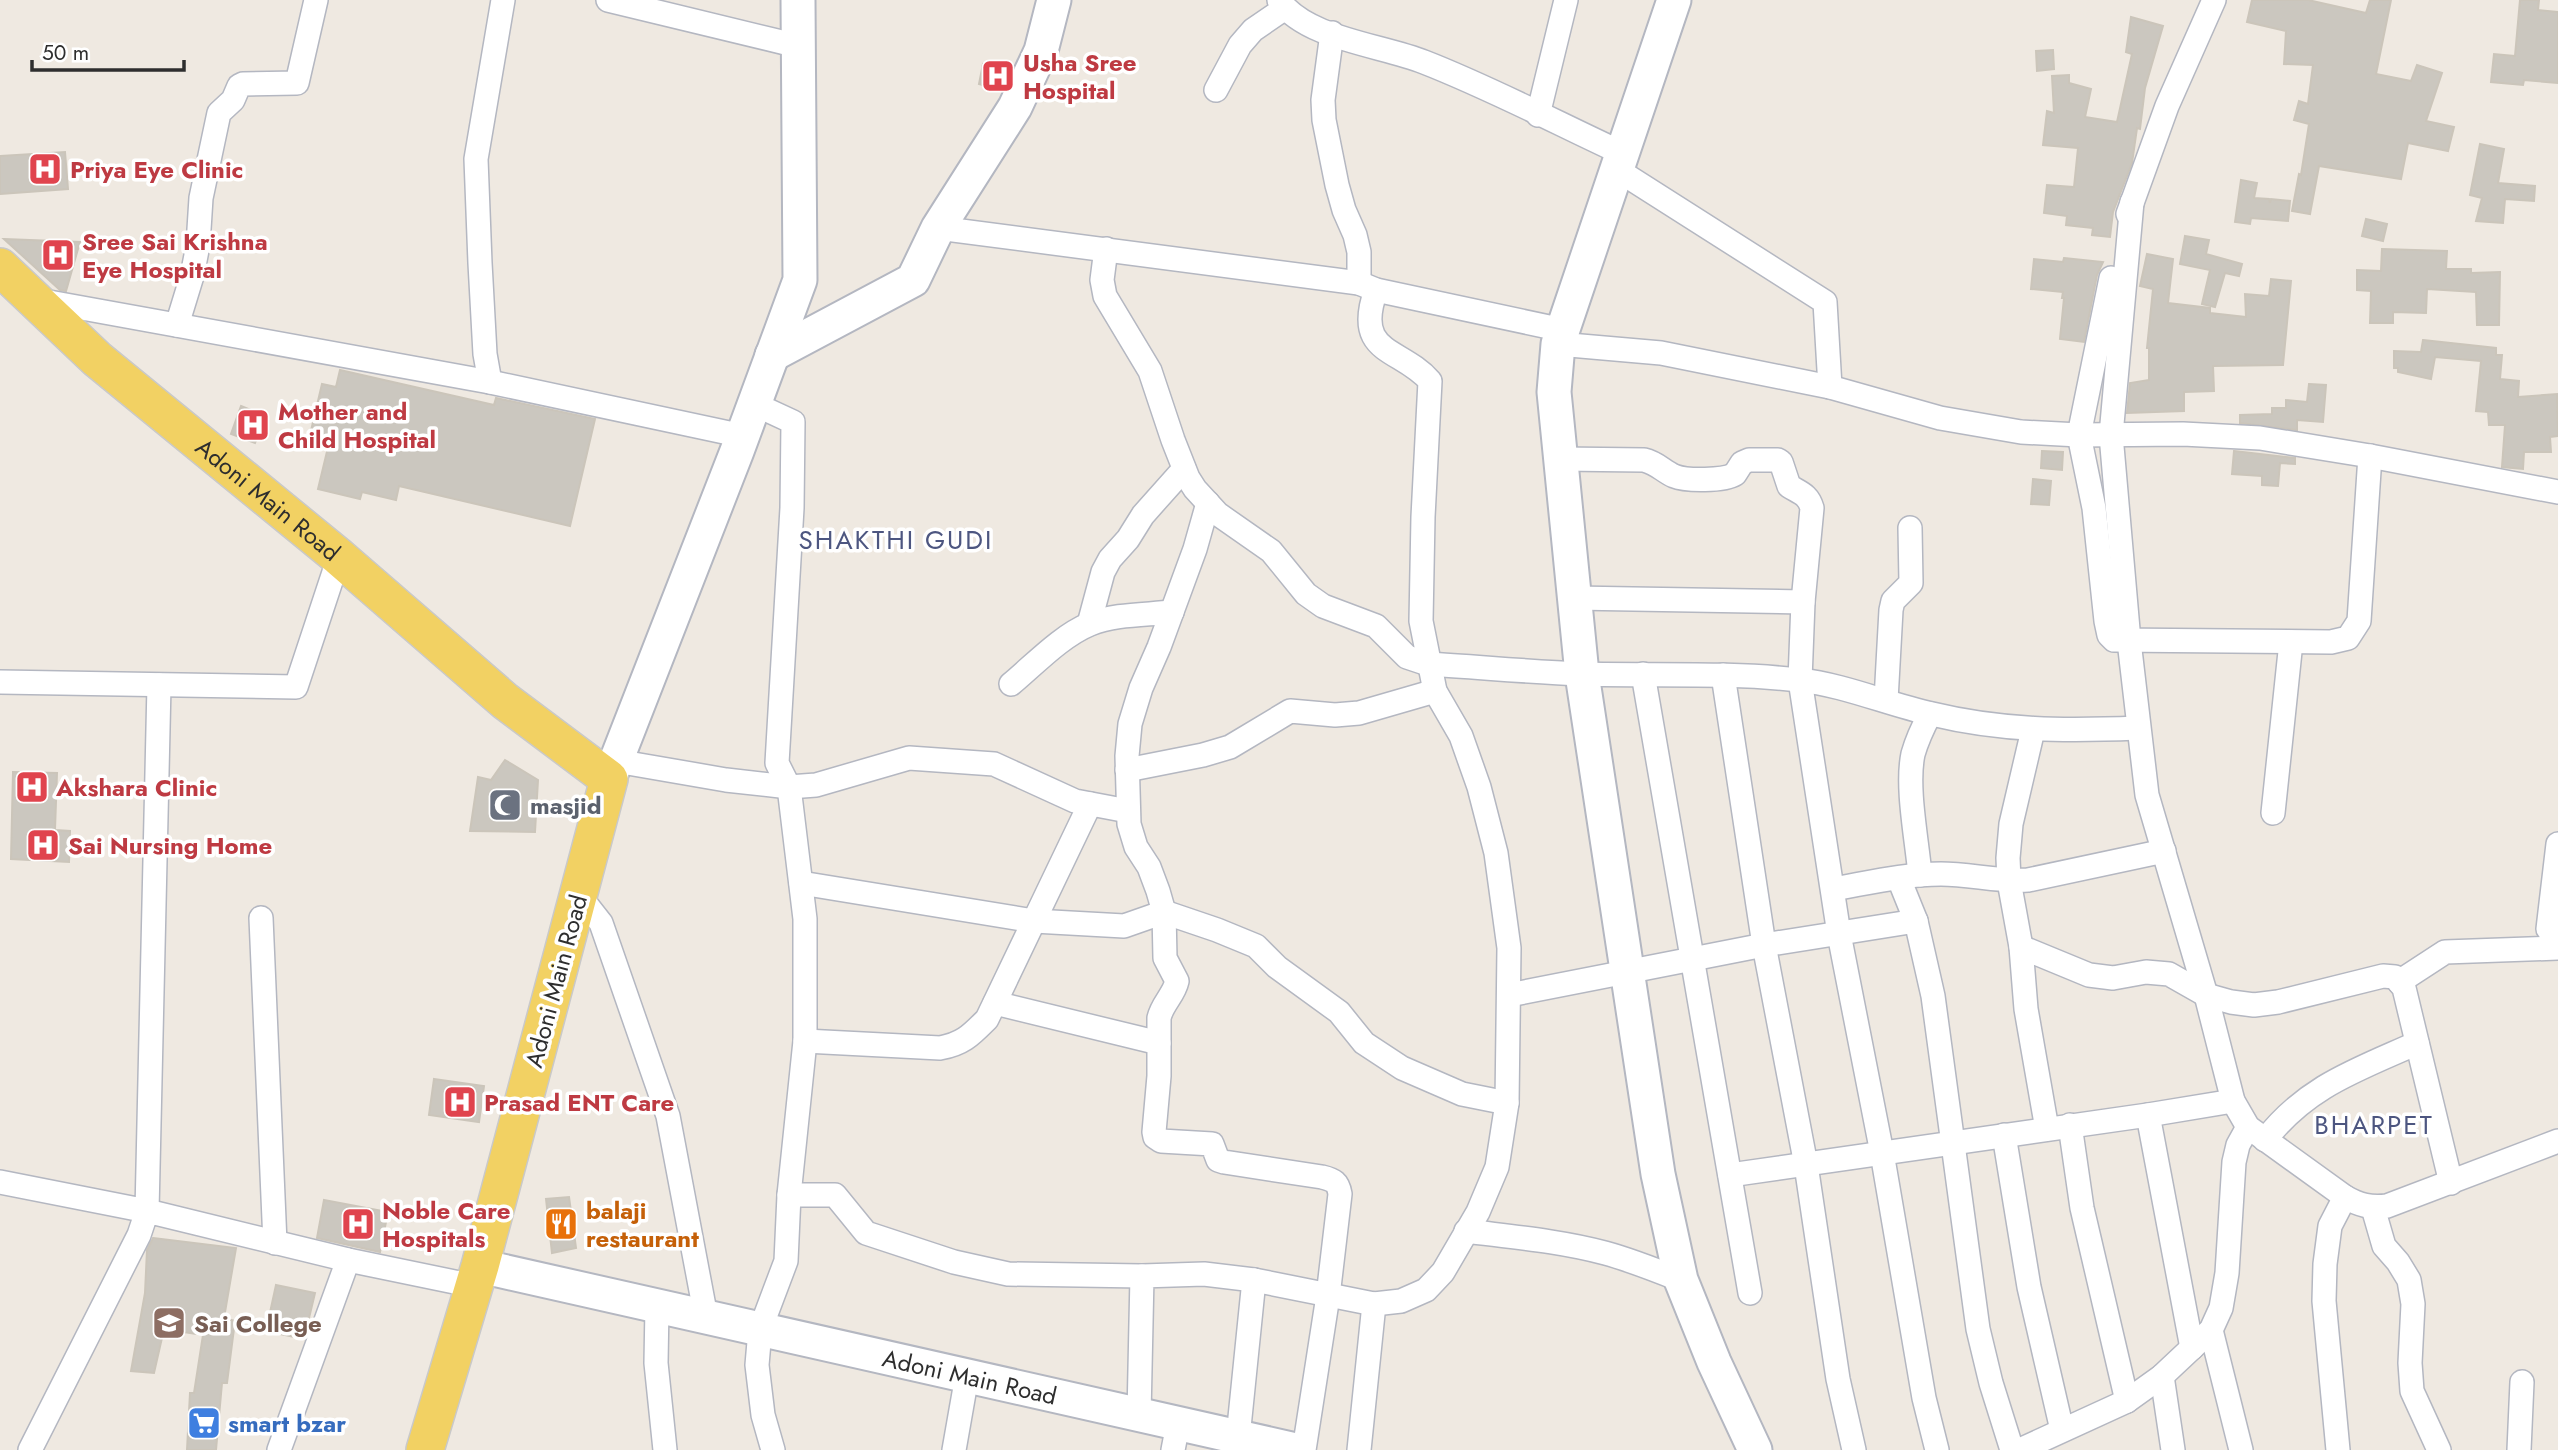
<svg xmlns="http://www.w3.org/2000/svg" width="2558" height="1450" viewBox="0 0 2558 1450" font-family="Jost,sans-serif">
<rect width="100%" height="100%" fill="#efe9e1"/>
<g fill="#cbc7bf" stroke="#cbc5ba" stroke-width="2">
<path d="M2252 0H2308L2366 13 2370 0H2391L2376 74 2411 81 2417 65 2442 73 2426 121 2454 127 2448 151 2408 143 2401 179 2319 166 2310 214 2292 211 2299 174 2301 175 2309 124 2294 120 2299 101 2308 104 2313 65 2284 64 2286 31 2247 22Z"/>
<path d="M2520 0H2539L2538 10 2558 12V83L2524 80 2523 85 2491 82 2494 54 2515 56Z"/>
<path d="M2131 17 2163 26 2145 88 2140 129 2137 128 2132 163 2113 212 2110 237 2092 235 2093 228 2066 225 2067 216 2044 213 2047 185 2074 187 2078 148 2043 145 2047 111 2054 113 2052 76 2069 75V83L2091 89 2085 117 2117 122 2132 54 2126 52Z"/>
<path d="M2053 50 2054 69 2037 71 2036 51Z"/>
<path d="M983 64 1011 70 1002 90 979 84Z"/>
<path d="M2480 144 2504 149 2498 183 2535 186 2534 201 2505 199 2503 223 2476 221 2482 198 2470 195Z"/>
<path d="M65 152 68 189 0 194V156Z"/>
<path d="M2241 180 2257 183 2254 198 2269 199 2270 203 2271 199 2290 201 2288 221 2251 218 2250 224 2235 222Z"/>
<path d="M2366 219 2387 224 2383 241 2362 236Z"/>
<path d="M2185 236 2209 240 2206 254 2242 264 2239 276 2225 273 2215 307 2202 304 2210 270 2180 264Z"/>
<path d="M4 239 80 242 66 291 60 290Z"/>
<path d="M2382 249 2447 251 2446 269H2471V273L2500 272 2499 325H2477L2476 292 2427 289 2426 313 2393 312V323H2370L2371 291 2357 290V270L2381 271Z"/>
<path d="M2147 254 2173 259 2168 303 2210 308V313L2246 317 2245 294 2269 296 2271 279 2291 281 2283 365 2213 366 2214 391 2184 392V411L2127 413 2130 383 2149 380V348H2147L2153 289 2140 286Z"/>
<path d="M2064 258 2103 262 2097 275 2084 342 2060 339 2064 298H2062L2063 292 2031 289 2034 259 2063 262Z"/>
<path d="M2423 340 2496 348V355H2502L2500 379 2519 381 2518 397 2557 394 2558 436 2550 437 2551 452H2524L2523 469 2502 467 2505 425H2489L2488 412 2476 411 2481 361 2435 357 2431 379 2398 372V368H2394V351L2421 352Z"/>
<path d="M340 370 494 405 496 398 595 419 570 526 399 486 396 500 362 492 360 499 318 489 330 439 310 435 322 384 336 387Z"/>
<path d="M2309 384 2326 385 2323 422 2297 420V430L2240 423V415L2272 414V408H2286V400L2307 402Z"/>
<path d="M241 406 266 416 255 443 231 434Z"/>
<path d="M2042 451 2063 452 2062 470 2041 468Z"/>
<path d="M2234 451 2295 458V464L2280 463 2278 486 2262 485V476L2232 474Z"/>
<path d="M2033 479 2051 481 2049 505 2031 504Z"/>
<path d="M505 760 538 780 535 832 470 831 478 777 491 780Z"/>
<path d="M13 772 57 773 55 830 70 831 69 862 11 859Z"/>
<path d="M434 1079 484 1086 479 1122 429 1115Z"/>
<path d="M569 1197 576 1248 552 1253 546 1199Z"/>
<path d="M324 1200 388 1212 380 1252 317 1238Z"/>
<path d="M153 1238 236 1248 224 1318 235 1321 227 1383H222L216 1450H187L190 1393H194L203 1335 164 1329 154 1373 131 1371 145 1293 147 1250Z"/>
<path d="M276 1285 315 1293 304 1339 266 1331Z"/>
</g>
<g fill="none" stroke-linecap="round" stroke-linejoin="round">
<defs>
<g id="street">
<path d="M608 0 798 46"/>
<path d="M1279 0C1306 39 1382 45 1424 62 1491 88 1559 124 1624 154"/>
<path d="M1332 33 1323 100 1324 120 1337 185 1344 210 1355 235 1359 252V283"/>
<path d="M1216 90 1240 45 1253 30 1285 8"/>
<path d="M1538 115 1566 0"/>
<path d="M1616 169 1825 302 1830 387"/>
<path d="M2132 202 2111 435 2129 641 2147 795 2206 995 2233 1101 2248 1127 2345 1197C2359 1205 2370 1208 2387 1206L2558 1141"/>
<path d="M2128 214 2167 106 2214 0"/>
<path d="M938 228 1359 283 1376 290 1563 330"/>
<path d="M1106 249 1102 280 1105 296 1150 371 1173 440 1188 478 1195 489 1218 514 1271 551 1306 594 1323 606 1376 626 1407 657 1428 664C1479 667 1530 672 1582 674 1654 676 1727 672 1799 680 1845 685 1887 704 1932 714 2002 731 2066 731 2137 728"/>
<path d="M2111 278 2079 435 2094 508 2106 621 2109 635 2114 640 2331 642 2348 638 2359 621 2370 456"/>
<path d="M38 300 490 382 743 436"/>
<path d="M177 325 192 276 198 245 201 198 219 113 233 100 239 86 243 84 297 83 316 0"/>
<path d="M1558 344 1661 353 1830 387 1940 418 2021 432 2079 435 2183 434 2260 438 2370 456 2558 492"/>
<path d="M490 382 485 354 480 263 476 159 503 0"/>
<path d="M754 404 793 422 792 508 777 763 789 787 805 919V1041L789 1195"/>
<path d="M1560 459 1644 460C1657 463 1663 471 1674 476 1686 481 1724 481 1735 474L1742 463 1749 460H1778L1781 462 1789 486C1800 493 1808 494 1812 508L1803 602 1800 680 1839 934 1882 1153 1924 1398 1937 1450"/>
<path d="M1208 503 1195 549 1159 647 1141 688 1130 724 1127 756 1129 824 1136 847 1149 867 1158 891 1164 912 1165 958 1177 981C1174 995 1162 1004 1159 1018V1076L1154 1132 1155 1137 1161 1141 1212 1144 1218 1160 1224 1162 1322 1177C1334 1180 1338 1182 1340 1194L1328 1296 1304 1450"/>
<path d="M1574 598 1803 602"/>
<path d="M1089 624 1103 572 1110 559 1128 539 1143 515 1184 469"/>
<path d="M1643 674 1750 1293"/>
<path d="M1723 675 1764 945 1806 1165 1838 1379 1854 1450"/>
<path d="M0 682 296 687 339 557"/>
<path d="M1011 684C1035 664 1061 636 1090 624 1115 614 1145 615 1172 612"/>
<path d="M1886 700 1891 610 1893 601 1911 583 1910 528"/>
<path d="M2033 730 2011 824 2008 858 2009 881 2021 947 2026 1009 2047 1129"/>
<path d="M616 761 726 780 789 787 816 785 909 758 994 764 1075 801 1128 811"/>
<path d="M1127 770 1203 755 1230 747 1290 711 1335 715 1359 713 1435 691"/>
<path d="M2273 813 2291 642"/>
<path d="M2558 844 2548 929 2558 941"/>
<path d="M1920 875C1917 840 1906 787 1913 754 1917 740 1923 727 1930 714"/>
<path d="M1899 879 1916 921 1933 996 1978 1329 1991 1383 2012 1450"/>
<path d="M801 883 1034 921 1124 926 1164 912 1217 930 1256 946 1277 967 1339 1012 1364 1043 1402 1068 1462 1094 1507 1103"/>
<path d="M1833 889C1868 883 1905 874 1941 874 1970 874 1999 882 2028 880L2164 851"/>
<path d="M579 895 601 923 668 1116 706 1317"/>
<path d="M261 918 275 1243"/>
<path d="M2021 947 2089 975 2113 978 2146 972 2169 974 2206 995 2231 1002 2254 1005 2278 1002 2383 976 2395 977 2404 988 2451 1183"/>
<path d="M2399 982 2445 952 2558 948"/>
<path d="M1509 995 1764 945 1916 921"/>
<path d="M995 1003 1159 1043"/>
<path d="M805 1041 940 1048C963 1044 971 1035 987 1019L1090 804"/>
<path d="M2148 1115 2192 1348"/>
<path d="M2070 1125 2082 1208 2127 1401"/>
<path d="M2004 1135 2029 1287 2062 1430"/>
<path d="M2265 1140C2307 1086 2357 1070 2417 1043"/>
<path d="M1730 1175 2148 1115 2233 1101"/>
<path d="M0 1182 147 1211 159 685"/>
<path d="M2373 1208 2384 1246 2398 1262 2409 1280 2413 1304 2410 1363 2412 1391 2439 1450"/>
<path d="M1466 1231C1513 1237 1560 1241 1605 1253 1631 1260 1656 1270 1681 1280"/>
<path d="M657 1306 656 1363 665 1450"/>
<path d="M2211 1330 2241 1450"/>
<path d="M2162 1376 2173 1450"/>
<path d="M1139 1415 1142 1276 1204 1274 1254 1280 1374 1304 1401 1301 1426 1290 1443 1272 1478 1212 1497 1167 1507 1103 1509 948 1496 853 1479 787 1461 736 1435 691 1421 621 1423 517 1430 381C1400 347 1353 355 1376 290"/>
<path d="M1238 1437 1254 1280"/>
<path d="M30 1450 139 1235 147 1211 348 1260 474 1286"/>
<path d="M279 1450 348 1260"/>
<path d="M773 1450 763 1415 757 1365 760 1330 786 1261 789 1195H835L866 1233 954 1262 1008 1274 1142 1276"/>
<path d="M954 1450 967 1376"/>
<path d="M1173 1450 1178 1424"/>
<path d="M1359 1450 1374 1304"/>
<path d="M2020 1450 2127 1401 2162 1376 2211 1330 2221 1308 2227 1273 2234 1162 2238 1145 2248 1127"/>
<path d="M2338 1450 2324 1301 2325 1264 2330 1226 2345 1197"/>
<path d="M2519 1450 2522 1382"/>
</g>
<g id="secondary">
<path d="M1674 0 1558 344 1554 392 1582 674 1658 1174 1681 1280 1714 1362 1755 1450"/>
<path d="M772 355 913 280 938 228 1015 107 1041 51 1054 0"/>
<path d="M609 779 737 451 800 280 798 0"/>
<path id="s1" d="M480 1266 1296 1450"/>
</g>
<g id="primary">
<path id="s2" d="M0 267 97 359 339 557 505 701 609 779 480 1266 425 1450"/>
</g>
</defs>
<use href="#street" stroke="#b4b7c1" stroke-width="26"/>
<use href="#secondary" stroke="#b4b7c1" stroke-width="37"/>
<use href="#primary" stroke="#c9c9c9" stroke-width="40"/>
<use href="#street" stroke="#fff" stroke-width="23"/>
<use href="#secondary" stroke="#fff" stroke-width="33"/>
<use href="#primary" stroke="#f2d163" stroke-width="37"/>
</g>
<defs>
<symbol id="hospital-square" viewBox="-11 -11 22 22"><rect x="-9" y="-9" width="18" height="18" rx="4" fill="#e0444e" stroke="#fff"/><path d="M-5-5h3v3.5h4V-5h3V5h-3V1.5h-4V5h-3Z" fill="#fff"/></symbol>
<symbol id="mosque-square" viewBox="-11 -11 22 22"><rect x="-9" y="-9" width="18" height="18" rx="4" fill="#6b7280" stroke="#fff"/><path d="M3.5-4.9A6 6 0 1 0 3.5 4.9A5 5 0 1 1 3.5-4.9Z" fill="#fff"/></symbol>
<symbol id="restaurant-square" viewBox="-11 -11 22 22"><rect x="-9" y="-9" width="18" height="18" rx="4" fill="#e8710a" stroke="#fff"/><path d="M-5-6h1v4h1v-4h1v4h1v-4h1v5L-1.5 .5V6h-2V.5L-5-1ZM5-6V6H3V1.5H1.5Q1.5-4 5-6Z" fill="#fff"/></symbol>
<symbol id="university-square" viewBox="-11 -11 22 22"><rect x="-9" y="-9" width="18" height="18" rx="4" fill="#8d6e63" stroke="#fff"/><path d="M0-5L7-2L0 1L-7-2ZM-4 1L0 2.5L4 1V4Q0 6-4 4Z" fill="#fff"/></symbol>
<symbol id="supermarket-square" viewBox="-11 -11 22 22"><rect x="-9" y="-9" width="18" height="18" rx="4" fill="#3f7fe0" stroke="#fff"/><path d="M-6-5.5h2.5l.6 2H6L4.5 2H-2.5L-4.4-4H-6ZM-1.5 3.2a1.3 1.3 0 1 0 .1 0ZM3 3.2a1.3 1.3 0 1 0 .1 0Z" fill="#fff"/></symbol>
</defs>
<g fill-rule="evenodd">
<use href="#hospital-square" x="979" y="57" width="38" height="38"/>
<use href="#hospital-square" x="26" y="150" width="38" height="38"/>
<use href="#hospital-square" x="39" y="236" width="38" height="38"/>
<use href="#hospital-square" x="234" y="406" width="38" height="38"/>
<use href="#hospital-square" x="13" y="768" width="38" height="38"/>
<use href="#mosque-square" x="486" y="786" width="38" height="38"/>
<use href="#hospital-square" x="24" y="826" width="38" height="38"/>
<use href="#hospital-square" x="441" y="1083" width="38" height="38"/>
<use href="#hospital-square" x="339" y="1205" width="38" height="38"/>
<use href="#restaurant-square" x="542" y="1205" width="38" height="38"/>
<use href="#university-square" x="150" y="1304" width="38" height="38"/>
<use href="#supermarket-square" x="185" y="1404" width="38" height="38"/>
</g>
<g text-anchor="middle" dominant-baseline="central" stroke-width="7" stroke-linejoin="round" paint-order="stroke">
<g font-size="24" font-weight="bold" fill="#be3a42" stroke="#fff" text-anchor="start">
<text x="1023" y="62">Usha Sree<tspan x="1023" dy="28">Hospital</tspan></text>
<text x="70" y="169">Priya Eye Clinic</text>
<text x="82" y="241">Sree Sai Krishna<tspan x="82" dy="28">Eye Hospital</tspan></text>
<text x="278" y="411">Mother and<tspan x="278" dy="28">Child Hospital</tspan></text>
<text x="56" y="787">Akshara Clinic</text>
<text x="68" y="845">Sai Nursing Home</text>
<text x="484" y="1102">Prasad ENT Care</text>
<text x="382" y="1210">Noble Care<tspan x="382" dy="28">Hospitals</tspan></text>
</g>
<g font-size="24" fill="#2e2e2e" stroke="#fff">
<text stroke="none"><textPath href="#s2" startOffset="355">Adoni Main Road</textPath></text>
<text transform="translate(556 981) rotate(-75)">Adoni Main Road</text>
<text stroke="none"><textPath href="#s1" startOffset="502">Adoni Main Road</textPath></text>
</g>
<g font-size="24" font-weight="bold" fill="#5b616d" stroke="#fff" text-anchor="start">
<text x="530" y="805">masjid</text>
</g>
<g font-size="24" font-weight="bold" fill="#c56008" stroke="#fff" text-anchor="start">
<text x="586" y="1210">balaji<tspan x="586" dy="28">restaurant</tspan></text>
</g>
<g font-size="24" font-weight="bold" fill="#785e54" stroke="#fff" text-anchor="start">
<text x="194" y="1323">Sai College</text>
</g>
<g font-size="24" font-weight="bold" fill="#366cbe" stroke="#fff" text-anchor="start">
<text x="228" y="1423">smart bzar</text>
</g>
<g font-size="26" letter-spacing="2" fill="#4d5680" stroke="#fff">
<text x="896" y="540">SHAKTHI GUDI</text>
<text x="2374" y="1125">BHARPET</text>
</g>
</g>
<path d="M32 60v10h152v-10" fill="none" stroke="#2e2e2e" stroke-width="3.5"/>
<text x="42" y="60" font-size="21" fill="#2e2e2e" stroke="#ffffff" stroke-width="5" paint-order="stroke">50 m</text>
</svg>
